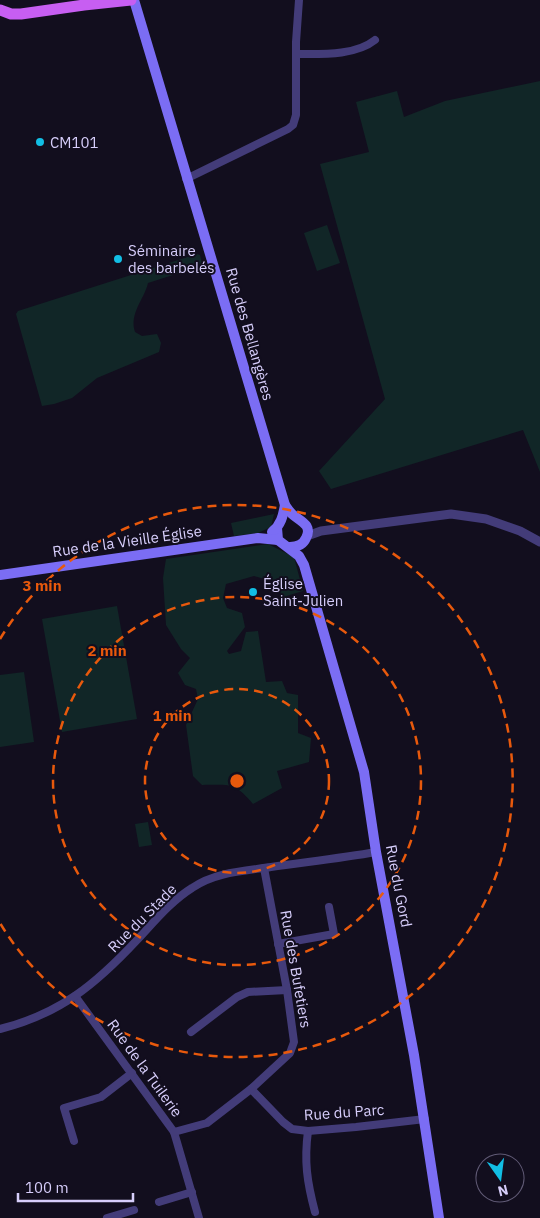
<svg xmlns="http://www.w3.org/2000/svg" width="540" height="1218" viewBox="0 0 540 1218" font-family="'IBM Plex Sans',sans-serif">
<rect width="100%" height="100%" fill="#120e1e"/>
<g fill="#112627">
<path d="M540 81V472L523 430 331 489 319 471 385 399 320 164 369 152 356 102 397 91 404 117 445 101Z"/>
<path d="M327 225 340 263 317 271 304 233Z"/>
<path d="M197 254 200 255 202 263 201 266 148 283C144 300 129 313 135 332L142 336 157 334 161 343 159 352 97 378 72 398 54 404 42 406 16 314 18 311Z"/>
<path d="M274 514 271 527 258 533 234 536 231 523Z"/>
<path d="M268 544 294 557 303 591 283 597 275 582 254 576 226 584 223 598 227 608 242 613 245 627 227 651 229 654 241 651 246 632 258 631 266 682 282 681 287 693 298 695V733L311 738 309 762 277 771 282 788 253 804C234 782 231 785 202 785L193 776 186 725 198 699 196 689 185 685 178 673 190 658 181 649 166 625 163 578 166 559Z"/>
<path d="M117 606 137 719 62 732 42 619Z"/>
<path d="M24 672 34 742 0 747V675Z"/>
<path d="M148 822 152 845 139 847 135 824Z"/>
</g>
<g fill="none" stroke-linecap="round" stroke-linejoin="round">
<g stroke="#433c79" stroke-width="8">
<path d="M296 54C321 54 355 56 375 40"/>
<path d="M186 179 288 129 293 125 296 115V42L299 0"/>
<path d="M278 944 334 934 329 907"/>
<path d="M75 996 174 1132 199 1218"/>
<path d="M0 1029C60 1014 96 984 137 940 154 922 171 901 192 888 215 872 244 871 271 867 306 862 342 858 376 852"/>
<path d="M191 1032 237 997 248 992 287 990"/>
<path d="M251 1089 283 1122 292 1129 308 1131 356 1127 425 1119"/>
<path d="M308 1131C304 1161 307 1182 315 1212"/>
<path d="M174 1132 207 1123 251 1089 290 1053 294 1042 287 990 264 868"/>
<path d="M74 1141 64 1108 101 1097 132 1073"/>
<path d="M159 1202 192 1192"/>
<path d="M107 1218 134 1210"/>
</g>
<path stroke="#433c79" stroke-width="9" d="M307 536 321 531 451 514 486 519 520 531 540 542"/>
<g stroke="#7b6df4" stroke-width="10">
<path d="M134 0 285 505C287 508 289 511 292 514 300 521 313 525 306 538 303 545 296 547 290 547"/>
<path d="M277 528 278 540 299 556 304 565 364 772 376 852 414 1055 439 1218"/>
<path d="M272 532C281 525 283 516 285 505"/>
<path d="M0 575 258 538 278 540"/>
</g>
<path stroke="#c75ef2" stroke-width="11" d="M0 10 11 14H21L84 5 131 0"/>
</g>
<g fill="none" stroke="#e8590c" stroke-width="2.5" stroke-dasharray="9 6">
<circle cx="237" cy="781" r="92"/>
<circle cx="237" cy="781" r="184"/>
<path d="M0 639A276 276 0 1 1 0 923"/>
</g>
<g fill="#12bee4" stroke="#120e1e" stroke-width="2">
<circle cx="40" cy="142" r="5"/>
<circle cx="118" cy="259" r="5"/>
<circle cx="253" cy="592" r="5"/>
</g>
<g text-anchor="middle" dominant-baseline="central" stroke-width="4" stroke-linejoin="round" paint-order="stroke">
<g font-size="15" fill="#d7cefb" stroke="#120e1e" text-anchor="start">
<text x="50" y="142">CM101</text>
<text x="128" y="250">Séminaire<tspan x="128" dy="17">des barbelés</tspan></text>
<text x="263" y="583">Église<tspan x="263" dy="17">Saint-Julien</tspan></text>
</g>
<g font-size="15" fill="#d7cefb" stroke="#120e1e">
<text transform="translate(250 334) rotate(74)">Rue des Bellangères</text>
<text transform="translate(127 541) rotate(-8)">Rue de la Vieille Église</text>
<text transform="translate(399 886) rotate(79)">Rue du Gord</text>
<text transform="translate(142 918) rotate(-45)">Rue du Stade</text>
<text transform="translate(296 969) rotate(80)">Rue des Bufetiers</text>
<text transform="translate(145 1068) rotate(54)">Rue de la Tuilerie</text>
<text transform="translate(344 1112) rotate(-4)">Rue du Parc</text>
</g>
</g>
<circle cx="237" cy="781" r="8" fill="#e8590c" stroke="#120e1e" stroke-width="2.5"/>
<g font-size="15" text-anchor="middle" font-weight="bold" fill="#e8590c" stroke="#120e1e" stroke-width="4" stroke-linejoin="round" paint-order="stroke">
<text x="42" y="591">3 min</text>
<text x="107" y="656">2 min</text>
<text x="172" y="721">1 min</text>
</g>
<g transform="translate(500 1178) rotate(166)"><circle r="24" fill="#120e1e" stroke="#615b76"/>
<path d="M0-4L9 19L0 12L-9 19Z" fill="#12bee4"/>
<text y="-8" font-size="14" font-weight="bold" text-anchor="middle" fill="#d7cefb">N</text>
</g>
<path d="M18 1193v8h115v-8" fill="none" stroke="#d7cefb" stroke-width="2.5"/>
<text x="25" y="1193" font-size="15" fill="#d7cefb" stroke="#120e1e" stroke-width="4" paint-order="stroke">100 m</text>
</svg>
